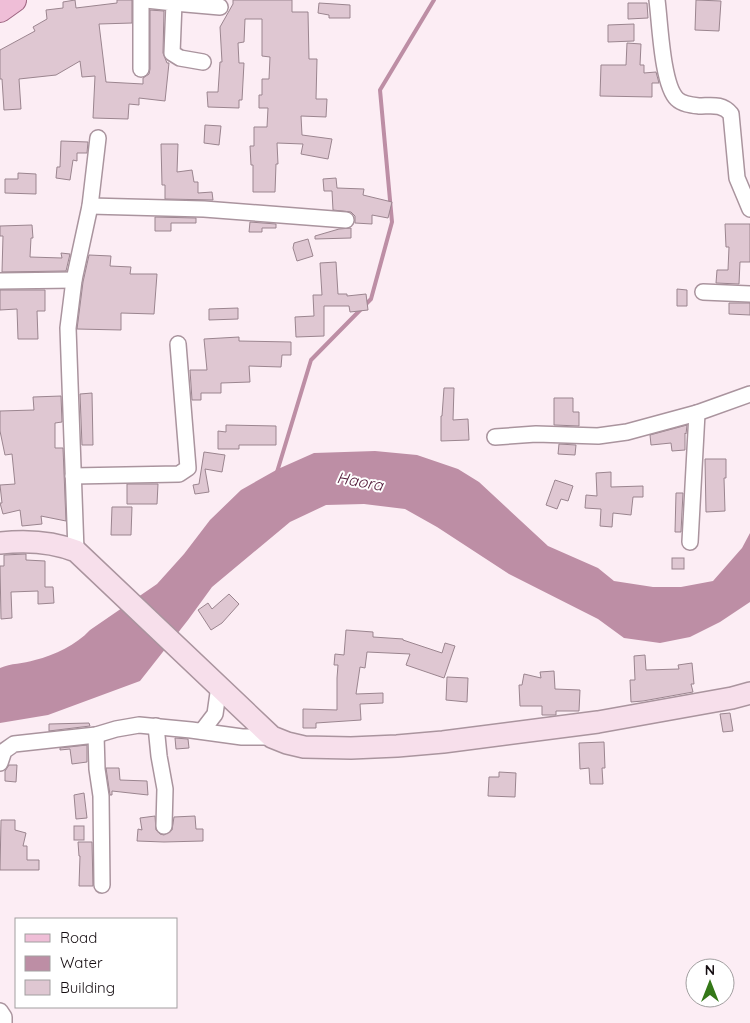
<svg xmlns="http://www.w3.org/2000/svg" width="750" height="1023" viewBox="0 0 750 1023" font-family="Quicksand,sans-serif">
<rect width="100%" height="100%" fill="#fcedf4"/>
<path fill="#bd8ea5" d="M375 451 417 455 458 469 479 482 548 546 598 568 614 581 653 587H681L713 581 742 548 750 533V602L720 622 690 637 660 643 624 638 598 619 509 574 437 527 405 509 364 504 326 505 290 522 212 587 188 620 140 681 48 715 0 723V668C11 663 23 664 35 660 55 655 76 645 90 630L157 584 184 554 210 520 241 490 278 469 314 453Z"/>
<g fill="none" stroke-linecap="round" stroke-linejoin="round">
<path stroke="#bd8ea5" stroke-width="4" d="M277 472 311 360 371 299 392 222 380 90 434 0"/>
</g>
<g fill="#dfc7d2" stroke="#9b858f">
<path d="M75 0 76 8 117 3V0H132V23L99 24 106 82 143 84V78L149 74 150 69V10L164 11 163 53 167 63H169L165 101 139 98V105L129 104 128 119 93 118 95 76 82 77 80 61 56 75 19 79 21 109 4 110 2 79H0V50L35 31 33 27 47 19 46 10 63 8V2Z"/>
<path d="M233 0H292V12H308L309 59H317L316 99H327L326 117 301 116 302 135 332 139 328 159 301 154 303 144 277 143 278 164H276L275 192H253V165H251L250 146H254V127H267L268 108H259V95H262V79H269L270 57 262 56V19H245L244 42 238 43 239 63H244L242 100H239V108L208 107 207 92H218L220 62H222L220 27 233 4Z"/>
<path d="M696 0 721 1 719 31 695 30Z"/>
<path d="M319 3 350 5V18H329V15L318 13Z"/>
<path d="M628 3H647L648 18 628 19Z"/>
<path d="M634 24V41L608 42V25Z"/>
<path d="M627 43 641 44 640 65H644V73L656 72 659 83H652V97L600 96 601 65H626Z"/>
<path d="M205 125 221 126 219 145 204 143Z"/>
<path d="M61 141 88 142 87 153H77V161L73 160 70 180 56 178 57 167H60Z"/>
<path d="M161 144H178L177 172 192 170 194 182H198V193L212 192 213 200 165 199V185H162Z"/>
<path d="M18 173 36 174V194L5 193V179H18Z"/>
<path d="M336 178 337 188 364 189 363 195 392 202 388 218 372 215V224L355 223V216L351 212 333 210 332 191H324L323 179Z"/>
<path d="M155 217 196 218V223H171V231H155Z"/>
<path d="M250 222 276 224V228H262V232H249Z"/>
<path d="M725 224H750V262H740L739 284 716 283 717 270H728L729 247H726Z"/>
<path d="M32 225 33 238H31L30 257 62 258 61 253 70 254 66 271 2 272 3 236H0V226Z"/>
<path d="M351 228V238L315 239V236L339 229Z"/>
<path d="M308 239 313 256 297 261 293 248 294 243Z"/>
<path d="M89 255 111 256 110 266 131 267 130 274H157L154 314 121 313V330L77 329 83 282Z"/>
<path d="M336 262 338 294H347V296L366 294 368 310 350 312 349 306H324V336L296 337 295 317 314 316 313 295H322L320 263Z"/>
<path d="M677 289 687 290V306H677Z"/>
<path d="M0 290H45V311H37L38 339H18L17 309 0 310Z"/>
<path d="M729 303H750V315L729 314Z"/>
<path d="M238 308V319L209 320V309Z"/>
<path d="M239 337V341L291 342V355H282L281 367 249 366 250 382 221 383V393H201V400H192L190 370H207L204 339Z"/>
<path d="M444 388H454L453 420 468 419 469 440 441 441V416H442Z"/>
<path d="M92 393 93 445H82L80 394Z"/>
<path d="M61 396 62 422 55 423V448H63L66 521 41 516 42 524 22 526 20 510 3 514 0 503H2L0 485 15 484 12 454 5 455 0 431V411L34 410 33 397Z"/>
<path d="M554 398H573V412H579V426L554 425Z"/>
<path d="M226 425 276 426V445H239V449H218V431L226 432Z"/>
<path d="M687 425 686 434 685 433V450L672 451 671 443 651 445 650 435Z"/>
<path d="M559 444 576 445 575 455 558 454Z"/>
<path d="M204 452 225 455 222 472 205 469 209 492 195 494 193 485 199 484Z"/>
<path d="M705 459H726V478H724L725 511 706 512Z"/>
<path d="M611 472V487L643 486V497H633L631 515 613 513 612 527 600 526 601 509 585 508 586 495 597 496 596 473Z"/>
<path d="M555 480 573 486 568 501 561 499 557 509 546 505Z"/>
<path d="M127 484H158L157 504H127Z"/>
<path d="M676 493H683L681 532H675Z"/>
<path d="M112 507H132L131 535H111Z"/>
<path d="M26 554V560L45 561V587H53L54 603 38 604V591L11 592 12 618 1 619 0 566H4V555Z"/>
<rect x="672" y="558" width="12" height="11"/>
<path d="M229 594 239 604 222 623 211 630 198 610 208 603 212 609Z"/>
<path d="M346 630 373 632V637L403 639V640L442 653 445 643 455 646 444 678 406 665 410 654 367 652 365 668 360 667 356 694 383 693V703L360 704 361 720 316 723V728H303V709L337 710V678L338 665H334L335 654 344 655Z"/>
<path d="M645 655 646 670 679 669 678 665 692 663 694 684H691L693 692 643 701 631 702 630 680H635L634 656Z"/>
<path d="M554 671 555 689 580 690 579 711H556V715H542V706H520L519 685H522L524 674 541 678 540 672Z"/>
<path d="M447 677 468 678 467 702 446 700Z"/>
<path d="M730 713 733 731 723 732 720 714Z"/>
<path d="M89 723 90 726 49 731V724Z"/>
<path d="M175 738 188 739 189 748 176 749Z"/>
<path d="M604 742 605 768H602L603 784H590L589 768 580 769 579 743Z"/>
<path d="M87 745V762L72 764 70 749 60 750V748Z"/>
<path d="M9 765H17L16 782 5 781V771Z"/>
<path d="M106 768H119L120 780 147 781 148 795 112 791V795H110Z"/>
<path d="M499 772 516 773 515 797 488 796 489 777H499Z"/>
<path d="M84 793 87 818 76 819 74 795Z"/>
<path d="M155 816 156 830 160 834 164 835 172 830 174 817 195 816 196 829H203V841L164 842 137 841 138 829 142 830 140 818Z"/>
<path d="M1 820H15V830L26 833 23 846H27V860H39V870H0Z"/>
<rect x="74" y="826" width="10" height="14"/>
<path d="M78 842H92L93 886H79L80 856H79Z"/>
</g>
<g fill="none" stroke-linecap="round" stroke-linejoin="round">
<defs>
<g id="street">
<path d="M141 0V69"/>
<path d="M146 0 174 3 172 53 180 58 203 62"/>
<path d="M657 0C660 22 662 85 677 99 682 104 691 105 699 106 711 106 722 103 731 114L737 178 750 209"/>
<path d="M174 3 220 7"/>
<path d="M90 206 204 209 346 220"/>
<path d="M0 281 74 280"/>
<path d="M703 292 750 294"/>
<path d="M495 437 536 434 598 436 627 432 697 413 750 394"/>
<path d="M73 476 179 474 188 468 178 344"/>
<path d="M690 542 697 413"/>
<path d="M76 551 68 328 74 280 90 206 98 138"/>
<path d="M156 726 159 756 165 789 164 826"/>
<path d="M202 731 215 714 219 686"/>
<path d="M96 735 97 769 101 796 102 885"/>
<path d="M0 763 4 751 14 744 96 735 116 729 139 725 191 730 242 737H272"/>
<path d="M0 1011 4 1017V1023"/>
</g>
<path id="secondary" d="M0 543C27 540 51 541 76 551L272 737 287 743 304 747 351 748 397 746 443 742 598 722 732 698 750 693"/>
<path id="primary" d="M0 10 14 0"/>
</defs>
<use href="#street" stroke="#aa949e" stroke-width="18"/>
<use href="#secondary" stroke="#aa949e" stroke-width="24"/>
<use href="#primary" stroke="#9d6480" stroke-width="26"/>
<use href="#street" stroke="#fff" stroke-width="15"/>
<use href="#secondary" stroke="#f7dfeb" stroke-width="21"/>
<use href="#primary" stroke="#efbed7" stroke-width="24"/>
</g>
<g text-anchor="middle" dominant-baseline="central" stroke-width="4" stroke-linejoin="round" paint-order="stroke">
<g font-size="16" font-style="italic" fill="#511838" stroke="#fff">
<text transform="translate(360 481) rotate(10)">Haora</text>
</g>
</g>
<rect x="15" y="918" width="162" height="90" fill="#ffffff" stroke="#a29fa0"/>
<rect x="25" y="934" width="25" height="8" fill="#efbed7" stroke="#a29fa0"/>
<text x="60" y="943" font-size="15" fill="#160e12">Road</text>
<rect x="25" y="956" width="25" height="15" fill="#bd8ea5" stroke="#a29fa0"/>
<text x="60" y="968" font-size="15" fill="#160e12">Water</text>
<rect x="25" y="980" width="25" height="15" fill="#dfc7d2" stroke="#a29fa0"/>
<text x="60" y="993" font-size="15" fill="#160e12">Building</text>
<g transform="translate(710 983)"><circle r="24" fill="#ffffff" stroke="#a29fa0"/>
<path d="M0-4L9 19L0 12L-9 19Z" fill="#347818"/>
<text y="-8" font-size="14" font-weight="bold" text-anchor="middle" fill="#160e12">N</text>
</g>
</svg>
